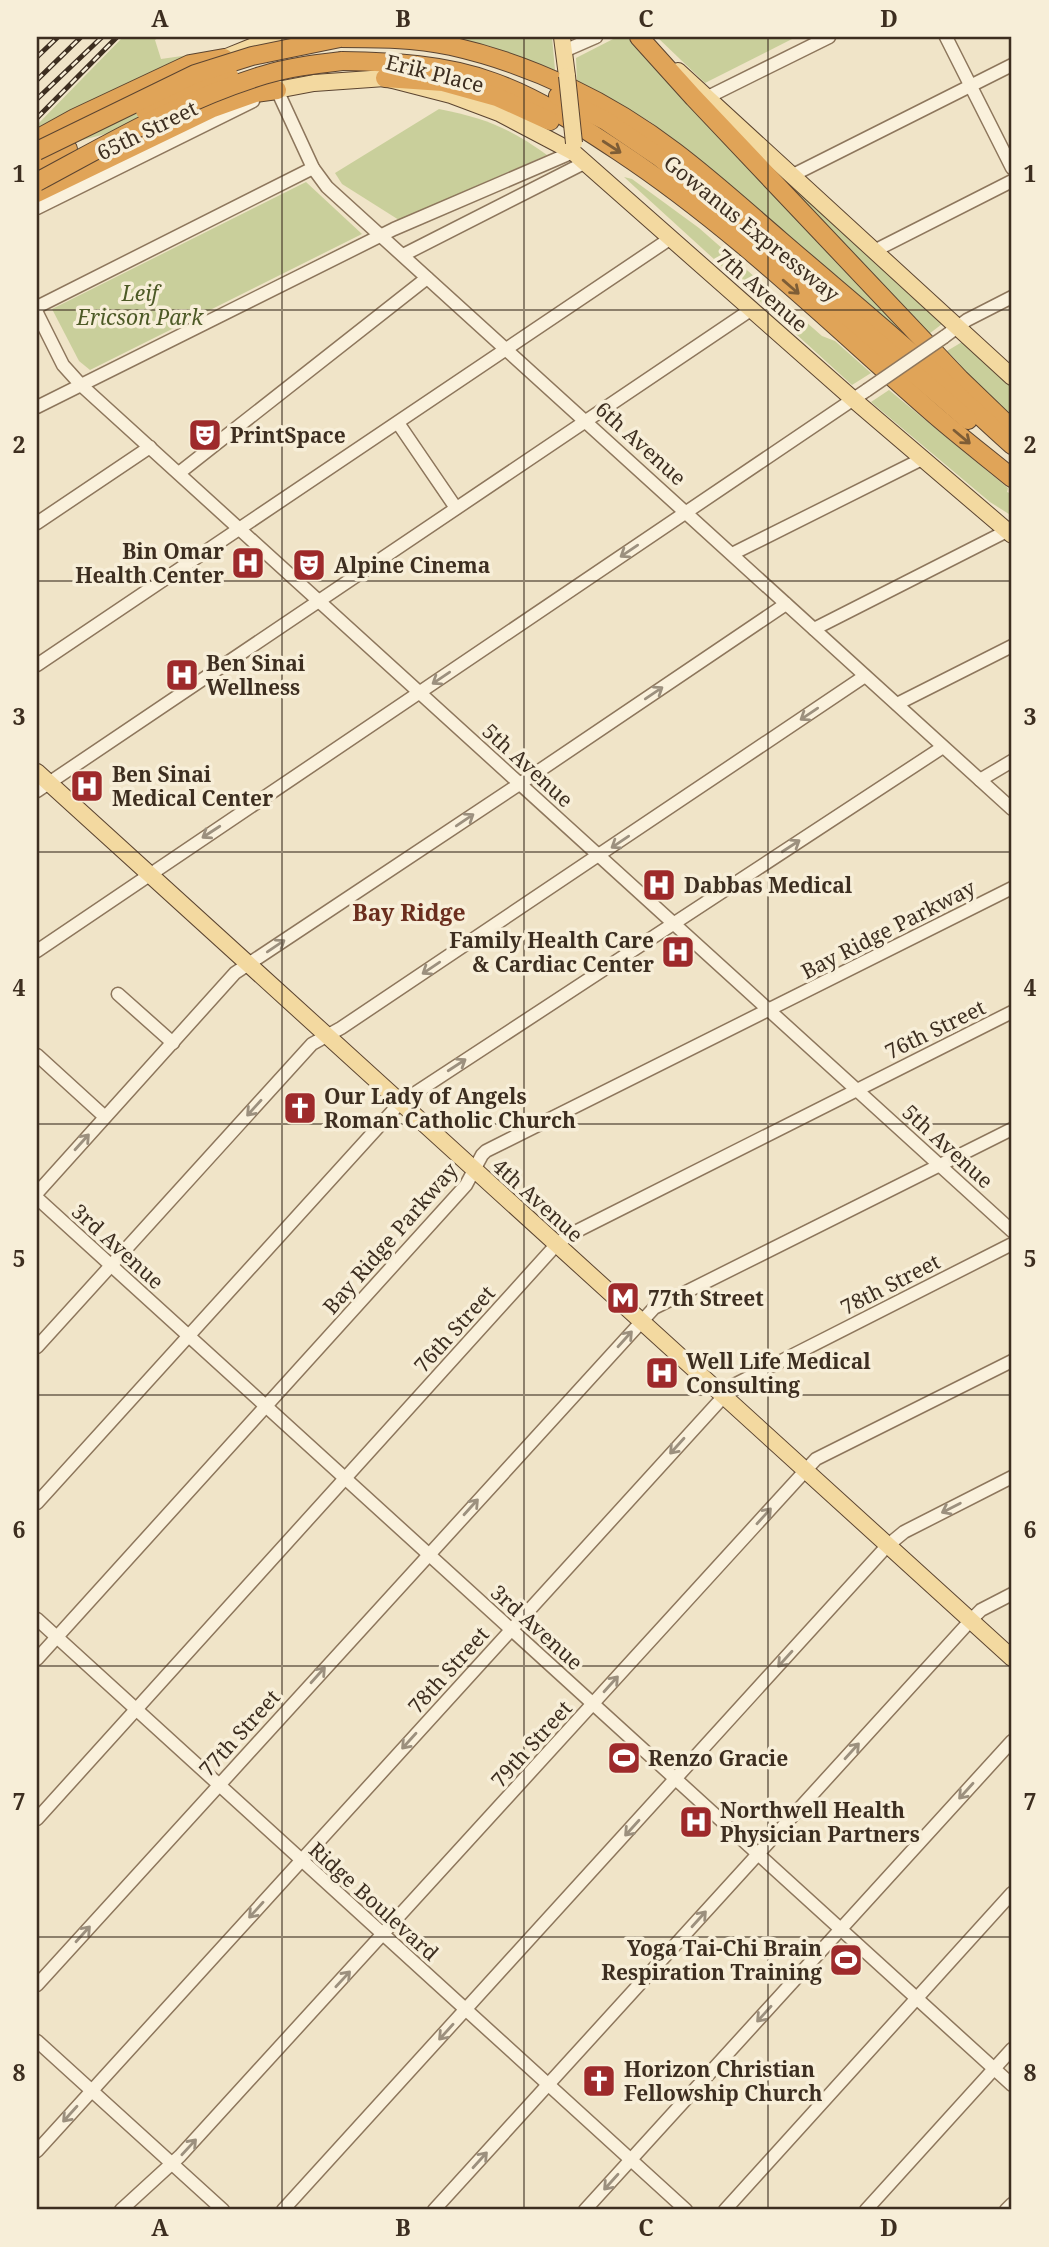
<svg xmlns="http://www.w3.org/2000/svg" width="1049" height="2247" viewBox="0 0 1049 2247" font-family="'Noto Serif',serif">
<rect width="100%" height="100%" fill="#f0e4c8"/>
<g fill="#c9cf9b">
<path d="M123 37H159L155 40 161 59 189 55 166 118 37 152V125Z"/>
<path d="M451 37H552L555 70 489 46Z"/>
<path d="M617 37H628L662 69 915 343 691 152 649 121 577 81 576 58Z"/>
<path d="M657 37H796L705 83Z"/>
<path d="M439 109C485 118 509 128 547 155L399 220 342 184 335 173Z"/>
<path d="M770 167 942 322V324L929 334Z"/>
<path d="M624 177 632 179 699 228 822 336 835 341 871 373 852 385Z"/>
<path d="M306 182 362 234 90 370 79 361 52 309Z"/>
<path d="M962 342 1012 387V418L958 367 960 364 947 351Z"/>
<path d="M889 390 1008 488 1007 492 1012 494V516L990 502 871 402Z"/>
</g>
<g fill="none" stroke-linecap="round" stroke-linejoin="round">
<defs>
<g id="minor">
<path d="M946 37 1012 168"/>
<path d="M564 51 596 37"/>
<path d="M270 93 277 90 313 168 327 187 1012 809"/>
<path d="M708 97 829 37"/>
<path d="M791 176 1012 65"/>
<path d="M37 208 253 101"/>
<path d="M874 251 1012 181"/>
<path d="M403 255 584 163"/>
<path d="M37 307 313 168"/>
<path d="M37 313 63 365 81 385 1012 1231"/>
<path d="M944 337 967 320 1012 297"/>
<path d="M37 407 394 229 573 152"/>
<path d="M398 423 456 508"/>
<path d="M179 473 427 278"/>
<path d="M37 523 150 447"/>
<path d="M732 554 922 459"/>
<path d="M814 629 1007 531"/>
<path d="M37 665 671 238"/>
<path d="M897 704 1012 646"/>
<path d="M980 780 1012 761"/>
<path d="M37 791 752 309"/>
<path d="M37 951 867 390"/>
<path d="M118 994 173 1043"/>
<path d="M37 1055 105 1117"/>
<path d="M37 1193 235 973 530 777 786 604"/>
<path d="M37 1198 1012 2085"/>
<path d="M37 1347 312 1044 341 1028 865 676"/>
<path d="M37 1503 400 1103 943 747"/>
<path d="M37 1619 686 2210"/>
<path d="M37 1659 466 1185 482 1155 486 1151 1012 888"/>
<path d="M37 1819 556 1245 569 1235 1012 1012"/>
<path d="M37 1985 654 1308 1012 1129"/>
<path d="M37 2041 223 2210"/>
<path d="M37 2151 734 1385 1012 1244"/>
<path d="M121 2210 180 2156 816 1459 1012 1361"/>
<path d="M283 2210 887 1546 904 1532 1012 1477"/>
<path d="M434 2210 971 1620 981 1610 1012 1594"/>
<path d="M585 2210 1012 1741"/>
<path d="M725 2210 1012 1893"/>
<path d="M866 2210 1012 2049"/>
<path d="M1006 2210 1012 2204"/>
</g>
<g id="major">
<path d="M562 37 567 76"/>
<path d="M224 58 276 37"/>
<path d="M678 71 1012 377"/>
<path d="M273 84 277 90 314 83 385 78 451 95 499 113 573 152 854 400 1012 535"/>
<path d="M37 772 1012 1658"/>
</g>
<g id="highway">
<path d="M639 37 694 98 960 379 1012 429"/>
<path d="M340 38C377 38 414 38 451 46 531 64 610 102 675 152 712 180 746 211 781 241 832 285 884 328 934 373 960 397 986 422 1012 445"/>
<path d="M342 61C393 62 445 64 493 82 538 98 579 125 618 151 730 225 826 319 927 408 954 432 984 455 1012 478"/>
<path d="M385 78 443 82 497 97 550 121"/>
<path d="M558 96 606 121 659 157 710 198 968 420"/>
<path d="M37 139 75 118 190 64 224 58"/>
<path d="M37 165 68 149"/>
<path d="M37 193 213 108 255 93 277 90"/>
</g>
</defs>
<use href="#minor" stroke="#8d765c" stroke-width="15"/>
<use href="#major" stroke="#5b4430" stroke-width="18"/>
<use href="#highway" stroke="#5b4430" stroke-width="20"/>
<use href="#minor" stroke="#faf1dc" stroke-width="12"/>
<use href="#major" stroke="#f3d9a0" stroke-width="16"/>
<use href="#highway" stroke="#e0a458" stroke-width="18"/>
<defs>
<g id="rail">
<path d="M37 57 58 37"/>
<path d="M37 80 81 37"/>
<path d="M37 99 102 37"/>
<path d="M37 118 117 37"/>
</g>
</defs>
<use href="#rail" stroke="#3d2e20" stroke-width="5"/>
<use href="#rail" stroke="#f7eed8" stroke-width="2.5" stroke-dasharray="8" stroke-linecap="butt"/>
<defs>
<path id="minor-bridge" d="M867 390 944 337"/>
<path id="major-bridge" d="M567 76 574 143"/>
<g id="highway-bridge">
<path d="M145 111 211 81 229 75"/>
<path d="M37 151 195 74 252 56 340 38"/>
<path d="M37 182C110 143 184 99 264 75 289 67 316 64 342 61"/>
</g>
</defs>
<use href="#minor-bridge" stroke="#8d765c" stroke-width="15" stroke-linecap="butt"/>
<use href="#major-bridge" stroke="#5b4430" stroke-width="18" stroke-linecap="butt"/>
<use href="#highway-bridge" stroke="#5b4430" stroke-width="20" stroke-linecap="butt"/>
<use href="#minor-bridge" stroke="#faf1dc" stroke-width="12"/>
<use href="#major-bridge" stroke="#f3d9a0" stroke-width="16"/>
<use href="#highway-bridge" stroke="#e0a458" stroke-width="18"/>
</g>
<defs><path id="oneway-shaft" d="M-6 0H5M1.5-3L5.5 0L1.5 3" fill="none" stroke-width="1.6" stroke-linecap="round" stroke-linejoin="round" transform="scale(1.75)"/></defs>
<g stroke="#7e5d36">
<use href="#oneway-shaft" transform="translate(612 147) rotate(33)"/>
<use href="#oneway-shaft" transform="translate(791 287) rotate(41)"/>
<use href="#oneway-shaft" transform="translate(962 437) rotate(40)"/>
</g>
<g stroke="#9c907e">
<use href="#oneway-shaft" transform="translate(629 551) rotate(146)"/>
<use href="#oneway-shaft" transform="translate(441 678) rotate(146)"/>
<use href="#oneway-shaft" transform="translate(654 693) rotate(-34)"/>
<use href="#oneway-shaft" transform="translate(809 714) rotate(146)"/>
<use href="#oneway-shaft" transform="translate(465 820) rotate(-34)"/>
<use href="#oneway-shaft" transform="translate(211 832) rotate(147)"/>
<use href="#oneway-shaft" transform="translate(620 842) rotate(146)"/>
<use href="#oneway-shaft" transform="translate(791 846) rotate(-33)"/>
<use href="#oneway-shaft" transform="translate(276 946) rotate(-34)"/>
<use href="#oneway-shaft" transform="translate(431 968) rotate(146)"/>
<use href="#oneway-shaft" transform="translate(457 1065) rotate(-33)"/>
<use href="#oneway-shaft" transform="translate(254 1108) rotate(132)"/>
<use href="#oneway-shaft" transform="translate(82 1142) rotate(-48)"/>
<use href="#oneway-shaft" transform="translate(625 1339) rotate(-48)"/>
<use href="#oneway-shaft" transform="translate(677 1446) rotate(132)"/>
<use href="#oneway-shaft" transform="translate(471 1507) rotate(-48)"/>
<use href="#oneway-shaft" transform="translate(951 1508) rotate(153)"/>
<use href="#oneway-shaft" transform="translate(764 1516) rotate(-48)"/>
<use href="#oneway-shaft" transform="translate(785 1659) rotate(132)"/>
<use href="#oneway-shaft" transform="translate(318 1675) rotate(-48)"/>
<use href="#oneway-shaft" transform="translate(611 1684) rotate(-48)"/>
<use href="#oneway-shaft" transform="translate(409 1741) rotate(132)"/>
<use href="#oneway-shaft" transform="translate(852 1751) rotate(-48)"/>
<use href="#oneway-shaft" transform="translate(966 1791) rotate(132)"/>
<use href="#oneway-shaft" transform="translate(632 1828) rotate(132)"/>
<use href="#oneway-shaft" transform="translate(256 1910) rotate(132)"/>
<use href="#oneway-shaft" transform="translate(699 1919) rotate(-48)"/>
<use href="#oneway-shaft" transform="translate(83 1934) rotate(-48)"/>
<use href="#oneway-shaft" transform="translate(343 1979) rotate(-47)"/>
<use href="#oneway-shaft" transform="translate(764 2014) rotate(132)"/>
<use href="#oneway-shaft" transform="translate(446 2032) rotate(132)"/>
<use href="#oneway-shaft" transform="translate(70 2114) rotate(132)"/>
<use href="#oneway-shaft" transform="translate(189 2147) rotate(-47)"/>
<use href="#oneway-shaft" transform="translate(480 2160) rotate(-48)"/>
<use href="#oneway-shaft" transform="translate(611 2182) rotate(132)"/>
</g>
<path fill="none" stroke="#3d2e20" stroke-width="2" stroke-opacity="0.55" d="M282 37V2210M524 37V2210M768 37V2210M37 310H1012M37 581H1012M37 852H1012M37 1124H1012M37 1395H1012M37 1666H1012M37 1937H1012"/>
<defs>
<symbol id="theatre-square" viewBox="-11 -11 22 22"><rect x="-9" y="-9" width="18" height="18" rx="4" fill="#9e2a2b" stroke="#f7eed8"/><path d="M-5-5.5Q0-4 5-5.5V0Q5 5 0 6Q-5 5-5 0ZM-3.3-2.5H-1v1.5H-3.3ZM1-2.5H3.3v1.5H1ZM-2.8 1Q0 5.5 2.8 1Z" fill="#fff"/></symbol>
<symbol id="hospital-square" viewBox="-11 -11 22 22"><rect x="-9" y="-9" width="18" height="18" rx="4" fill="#9e2a2b" stroke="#f7eed8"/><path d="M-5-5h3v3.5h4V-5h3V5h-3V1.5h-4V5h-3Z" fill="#fff"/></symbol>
<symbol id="church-square" viewBox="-11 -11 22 22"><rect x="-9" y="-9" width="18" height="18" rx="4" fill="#9e2a2b" stroke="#f7eed8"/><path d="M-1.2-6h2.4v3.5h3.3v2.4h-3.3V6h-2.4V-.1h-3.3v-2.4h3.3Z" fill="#fff"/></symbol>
<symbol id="metro-square" viewBox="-11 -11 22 22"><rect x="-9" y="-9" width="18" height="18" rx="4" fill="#9e2a2b" stroke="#f7eed8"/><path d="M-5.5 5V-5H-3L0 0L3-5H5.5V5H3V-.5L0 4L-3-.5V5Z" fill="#fff"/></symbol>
<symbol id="stadium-square" viewBox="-11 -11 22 22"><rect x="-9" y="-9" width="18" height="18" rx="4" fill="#9e2a2b" stroke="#f7eed8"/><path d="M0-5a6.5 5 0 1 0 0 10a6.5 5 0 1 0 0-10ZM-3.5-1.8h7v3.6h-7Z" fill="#fff"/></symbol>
</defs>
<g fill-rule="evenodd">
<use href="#theatre-square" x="186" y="416" width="38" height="38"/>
<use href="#hospital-square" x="229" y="544" width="38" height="38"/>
<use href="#theatre-square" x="290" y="546" width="38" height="38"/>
<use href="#hospital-square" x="163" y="656" width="38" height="38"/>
<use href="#hospital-square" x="68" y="767" width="38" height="38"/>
<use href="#hospital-square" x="640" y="866" width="38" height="38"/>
<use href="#hospital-square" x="659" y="933" width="38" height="38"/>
<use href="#church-square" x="281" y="1089" width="38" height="38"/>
<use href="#metro-square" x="604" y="1279" width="38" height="38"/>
<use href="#hospital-square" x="643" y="1354" width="38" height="38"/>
<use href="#stadium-square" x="605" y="1739" width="38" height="38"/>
<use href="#hospital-square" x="677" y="1803" width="38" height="38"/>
<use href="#stadium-square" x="827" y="1941" width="38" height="38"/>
<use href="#church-square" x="580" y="2062" width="38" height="38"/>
</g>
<g text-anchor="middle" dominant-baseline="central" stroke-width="7" stroke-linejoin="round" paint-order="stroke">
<g font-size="21" fill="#3d2e20" stroke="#f7eed8">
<text transform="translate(435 73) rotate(14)">Erik Place</text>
<text transform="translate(147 130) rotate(-26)">65th Street</text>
<text transform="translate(752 228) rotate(39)">Gowanus Expressway</text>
<text transform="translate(762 290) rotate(41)">7th Avenue</text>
<text transform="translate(641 443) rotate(42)">6th Avenue</text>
<text transform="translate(528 765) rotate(42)">5th Avenue</text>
<text transform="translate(888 929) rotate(-27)">Bay Ridge Parkway</text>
<text transform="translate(935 1029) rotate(-26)">76th Street</text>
<text transform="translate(948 1146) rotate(42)">5th Avenue</text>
<text transform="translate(538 1200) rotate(42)">4th Avenue</text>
<text transform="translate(390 1238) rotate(-49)">Bay Ridge Parkway</text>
<text transform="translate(118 1246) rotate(42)">3rd Avenue</text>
<text transform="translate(890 1284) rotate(-27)">78th Street</text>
<text transform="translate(454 1329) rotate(-48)">76th Street</text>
<text transform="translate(537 1627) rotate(42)">3rd Avenue</text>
<text transform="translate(448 1670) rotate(-48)">78th Street</text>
<text transform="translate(239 1733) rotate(-48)">77th Street</text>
<text transform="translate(531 1744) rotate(-48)">79th Street</text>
<text transform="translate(374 1901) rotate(42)">Ridge Boulevard</text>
</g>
<g font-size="21" font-style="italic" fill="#4d5a26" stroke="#f7eed8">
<text x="140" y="293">Leif<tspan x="140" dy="24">Ericson Park</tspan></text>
</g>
<g font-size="21" font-weight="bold" fill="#3d2e20" stroke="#f7eed8" text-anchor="start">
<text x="230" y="435">PrintSpace</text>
<text x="224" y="551" text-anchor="end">Bin Omar<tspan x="224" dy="24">Health Center</tspan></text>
<text x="334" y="565">Alpine Cinema</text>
<text x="206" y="663">Ben Sinai<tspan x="206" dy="24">Wellness</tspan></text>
<text x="112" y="774">Ben Sinai<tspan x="112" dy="24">Medical Center</tspan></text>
<text x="684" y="885">Dabbas Medical</text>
<text x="654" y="940" text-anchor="end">Family Health Care<tspan x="654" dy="24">&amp; Cardiac Center</tspan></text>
<text x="324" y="1096">Our Lady of Angels<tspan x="324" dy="24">Roman Catholic Church</tspan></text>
<text x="648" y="1298">77th Street</text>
<text x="686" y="1361">Well Life Medical<tspan x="686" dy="24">Consulting</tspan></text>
<text x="648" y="1758">Renzo Gracie</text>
<text x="720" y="1810">Northwell Health<tspan x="720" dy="24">Physician Partners</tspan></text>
<text x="822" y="1948" text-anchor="end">Yoga Tai-Chi Brain<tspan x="822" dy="24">Respiration Training</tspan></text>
<text x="624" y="2069">Horizon Christian<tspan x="624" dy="24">Fellowship Church</tspan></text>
</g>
<g font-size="23" font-weight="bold" fill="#6b2e1e" stroke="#f7eed8">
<text x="409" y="912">Bay Ridge</text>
</g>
</g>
<rect width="1049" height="2247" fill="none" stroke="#f7eed8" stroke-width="77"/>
<rect x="38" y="38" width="972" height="2170" fill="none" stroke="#3d2e20" stroke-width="2.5"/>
<g font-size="23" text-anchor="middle" font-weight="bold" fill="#3d2e20">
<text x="160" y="27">A</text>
<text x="403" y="27">B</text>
<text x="646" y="27">C</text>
<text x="889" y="27">D</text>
<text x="19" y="182">1</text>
<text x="1030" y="182">1</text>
<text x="19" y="453">2</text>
<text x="1030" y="453">2</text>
<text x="19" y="725">3</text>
<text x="1030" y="725">3</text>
<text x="19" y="996">4</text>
<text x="1030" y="996">4</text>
<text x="19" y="1267">5</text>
<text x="1030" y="1267">5</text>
<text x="19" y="1538">6</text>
<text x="1030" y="1538">6</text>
<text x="19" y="1810">7</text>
<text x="1030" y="1810">7</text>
<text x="19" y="2081">8</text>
<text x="1030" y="2081">8</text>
<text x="160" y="2236">A</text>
<text x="403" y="2236">B</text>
<text x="646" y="2236">C</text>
<text x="889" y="2236">D</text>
</g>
</svg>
